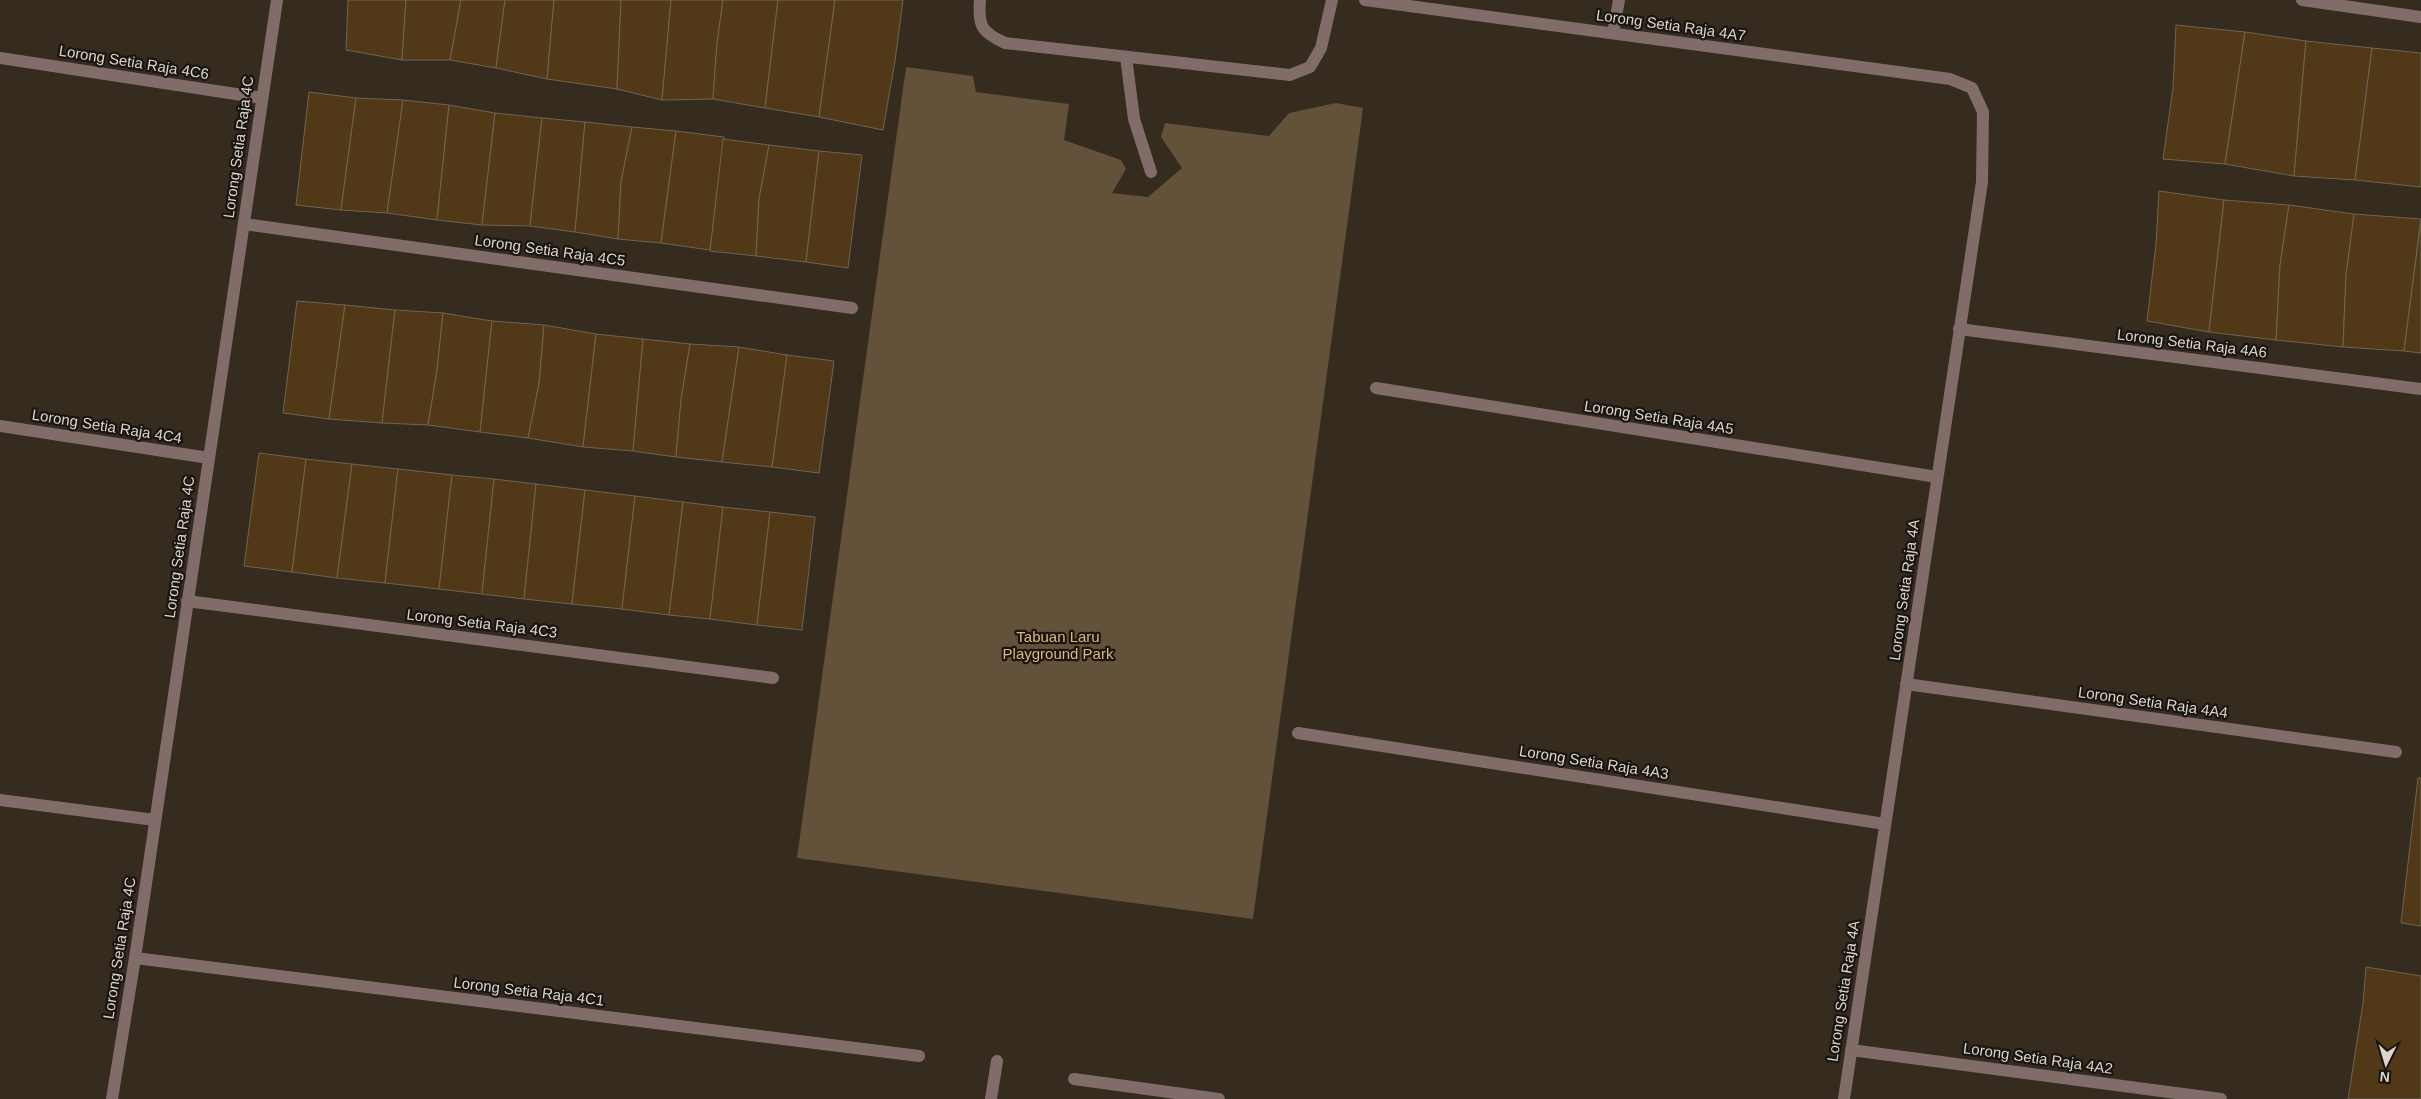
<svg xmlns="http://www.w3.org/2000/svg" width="2421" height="1099" viewBox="0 0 2421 1099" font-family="Arial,sans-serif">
<rect width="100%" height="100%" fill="#352b1f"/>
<path fill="#635139" d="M906 67 973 76 976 92 1069 104 1064 140 1121 160 1126 169 1112 193 1148 197 1182 168 1161 137 1165 123 1269 136 1289 113 1336 103 1363 108 1253 919 797 858Z"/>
<g fill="#513816" stroke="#706456">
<path d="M348 0H406L402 60 346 50Z"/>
<path d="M406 0H461L450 60H402Z"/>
<path d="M461 0H505L496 68 450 60Z"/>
<path d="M505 0H554L547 79 496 68Z"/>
<path d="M554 0H621L617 89 547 79Z"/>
<path d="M621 0H671L662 100 617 89Z"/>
<path d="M671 0H723L717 43 713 99 662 100Z"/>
<path d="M723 0H778L765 108 713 99 717 43Z"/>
<path d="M778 0H835L819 117 765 108Z"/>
<path d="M835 0H903L895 61 883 130 819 117Z"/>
<path d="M2176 25 2245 32 2225 164 2163 159 2173 88Z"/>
<path d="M2245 32 2306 41 2294 176 2225 164Z"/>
<path d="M2306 41 2372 48 2355 180 2294 176Z"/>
<path d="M2372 48 2421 53V187L2355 180Z"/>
<path d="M309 92 356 98 341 210 296 205Z"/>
<path d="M356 98 403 100 387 213 341 210Z"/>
<path d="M403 100 449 105 437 220 387 213Z"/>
<path d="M449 105 495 113 482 225 437 220Z"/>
<path d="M495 113 542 118 530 226 482 225Z"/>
<path d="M542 118 585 122 575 232 530 226Z"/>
<path d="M585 122 632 127 621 182 618 239 575 232Z"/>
<path d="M632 127 676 131 661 243 618 239 621 182Z"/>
<path d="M676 131 724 137 710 250 661 243Z"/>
<path d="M723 139 769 145 759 199 756 256 710 251Z"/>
<path d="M769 145 819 151 806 262 756 256 759 199Z"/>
<path d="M819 151 862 155 848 268 806 262Z"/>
<path d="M2159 191 2224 200 2209 332 2147 321 2156 244Z"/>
<path d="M2224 200 2289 205 2280 265 2276 340 2209 332Z"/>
<path d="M2289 205 2354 214 2346 275 2343 347 2276 340 2280 265Z"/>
<path d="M2354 214 2421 219 2404 351 2343 347 2346 275Z"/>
<path d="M2421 220V353L2404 351Z"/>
<path d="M297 301 345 305 329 419 283 413Z"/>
<path d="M345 305 395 310 382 423 329 419Z"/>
<path d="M395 310 443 313 437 370 428 425 382 423Z"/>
<path d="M443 313 492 321 480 432 428 425 437 370Z"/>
<path d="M492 321 544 325 539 384 528 438 480 432Z"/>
<path d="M544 325 596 334 583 447 528 438 539 384Z"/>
<path d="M596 334 643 339 633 451 583 447Z"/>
<path d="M643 339 690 344 681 400 676 457 633 451Z"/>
<path d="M690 344 739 347 722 462 676 457 681 400Z"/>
<path d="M739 347 787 355 772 467 722 462Z"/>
<path d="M787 355 834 361 819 473 772 467Z"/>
<path d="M259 453 306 459 292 572 244 566Z"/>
<path d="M306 459 352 464 337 578 292 572Z"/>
<path d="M352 464 398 469 385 583 337 578Z"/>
<path d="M398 469 452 475 439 589 385 583Z"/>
<path d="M452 475 494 479 482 594 439 589Z"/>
<path d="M494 479 536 484 524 599 482 594Z"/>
<path d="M536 484 585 490 572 604 524 599Z"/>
<path d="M585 490 635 496 622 609 572 604Z"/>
<path d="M635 496 683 502 669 615 622 609Z"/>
<path d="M683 502 723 507 710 619 669 615Z"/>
<path d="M723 507 770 512 757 625 710 619Z"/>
<path d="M770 512 815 517 802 630 757 625Z"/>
<path d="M2418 778H2421V926L2401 923Z"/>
<path d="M2366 967 2421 976V1099H2348L2363 1003Z"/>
</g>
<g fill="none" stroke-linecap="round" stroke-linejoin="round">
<g stroke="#816c6a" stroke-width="12">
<path d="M980 0C978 26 981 32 1005 43L1290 75 1310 67 1321 48 1332 0"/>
<path d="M1365 0 1950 79 1972 88 1983 112 1982 182 1844 1099"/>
<path d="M2302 0 2421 17"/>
<path d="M1613 33 1619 0"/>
<path d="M1126 57 1134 119 1151 172"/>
<path d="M0 58 262 98"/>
<path d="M244 224 852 308"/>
<path d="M1959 329 2421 389"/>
<path d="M1376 388 1937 477"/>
<path d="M0 426 209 458"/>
<path d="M187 601 773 678"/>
<path d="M1906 684 2396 752"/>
<path d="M1298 733 1885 824"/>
<path d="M0 800 155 820"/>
<path d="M135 958 919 1056"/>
<path d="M1851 1050 2221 1099"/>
<path d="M1074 1079 1219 1099"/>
<path d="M112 1099 135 958 277 0"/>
<path d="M991 1099 997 1061"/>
</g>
</g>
<g text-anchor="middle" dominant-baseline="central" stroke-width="4.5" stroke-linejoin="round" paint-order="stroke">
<g font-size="15" fill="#dcd5cd" stroke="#19150f">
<text transform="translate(1671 25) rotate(8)">Lorong Setia Raja 4A7</text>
<text transform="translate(134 62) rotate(9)">Lorong Setia Raja 4C6</text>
<text transform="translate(238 147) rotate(-82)">Lorong Setia Raja 4C</text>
<text transform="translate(550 250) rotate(8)">Lorong Setia Raja 4C5</text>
<text transform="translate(2192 343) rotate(7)">Lorong Setia Raja 4A6</text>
<text transform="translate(1659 417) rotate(9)">Lorong Setia Raja 4A5</text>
<text transform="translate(107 426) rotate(9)">Lorong Setia Raja 4C4</text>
<text transform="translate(179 547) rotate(-82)">Lorong Setia Raja 4C</text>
<text transform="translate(1904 590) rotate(-82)">Lorong Setia Raja 4A</text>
<text transform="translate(482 623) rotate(7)">Lorong Setia Raja 4C3</text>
<text transform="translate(2153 702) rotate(8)">Lorong Setia Raja 4A4</text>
<text transform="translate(1594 762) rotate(9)">Lorong Setia Raja 4A3</text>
<text transform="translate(119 948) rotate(-81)">Lorong Setia Raja 4C</text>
<text transform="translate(529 991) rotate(7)">Lorong Setia Raja 4C1</text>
<text transform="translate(1843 991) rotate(-81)">Lorong Setia Raja 4A</text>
<text transform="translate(2038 1058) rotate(8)">Lorong Setia Raja 4A2</text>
</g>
<g font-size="15" fill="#e2b67d" stroke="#19150f">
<text x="1058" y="636">Tabuan Laru<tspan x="1058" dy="17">Playground Park</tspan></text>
</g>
</g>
<g transform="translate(2386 1064) rotate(185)" stroke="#19150f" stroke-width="4" paint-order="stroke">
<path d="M0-4L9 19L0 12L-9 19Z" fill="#dcd5cd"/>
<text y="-8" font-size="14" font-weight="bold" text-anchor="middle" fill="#dcd5cd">N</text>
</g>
</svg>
